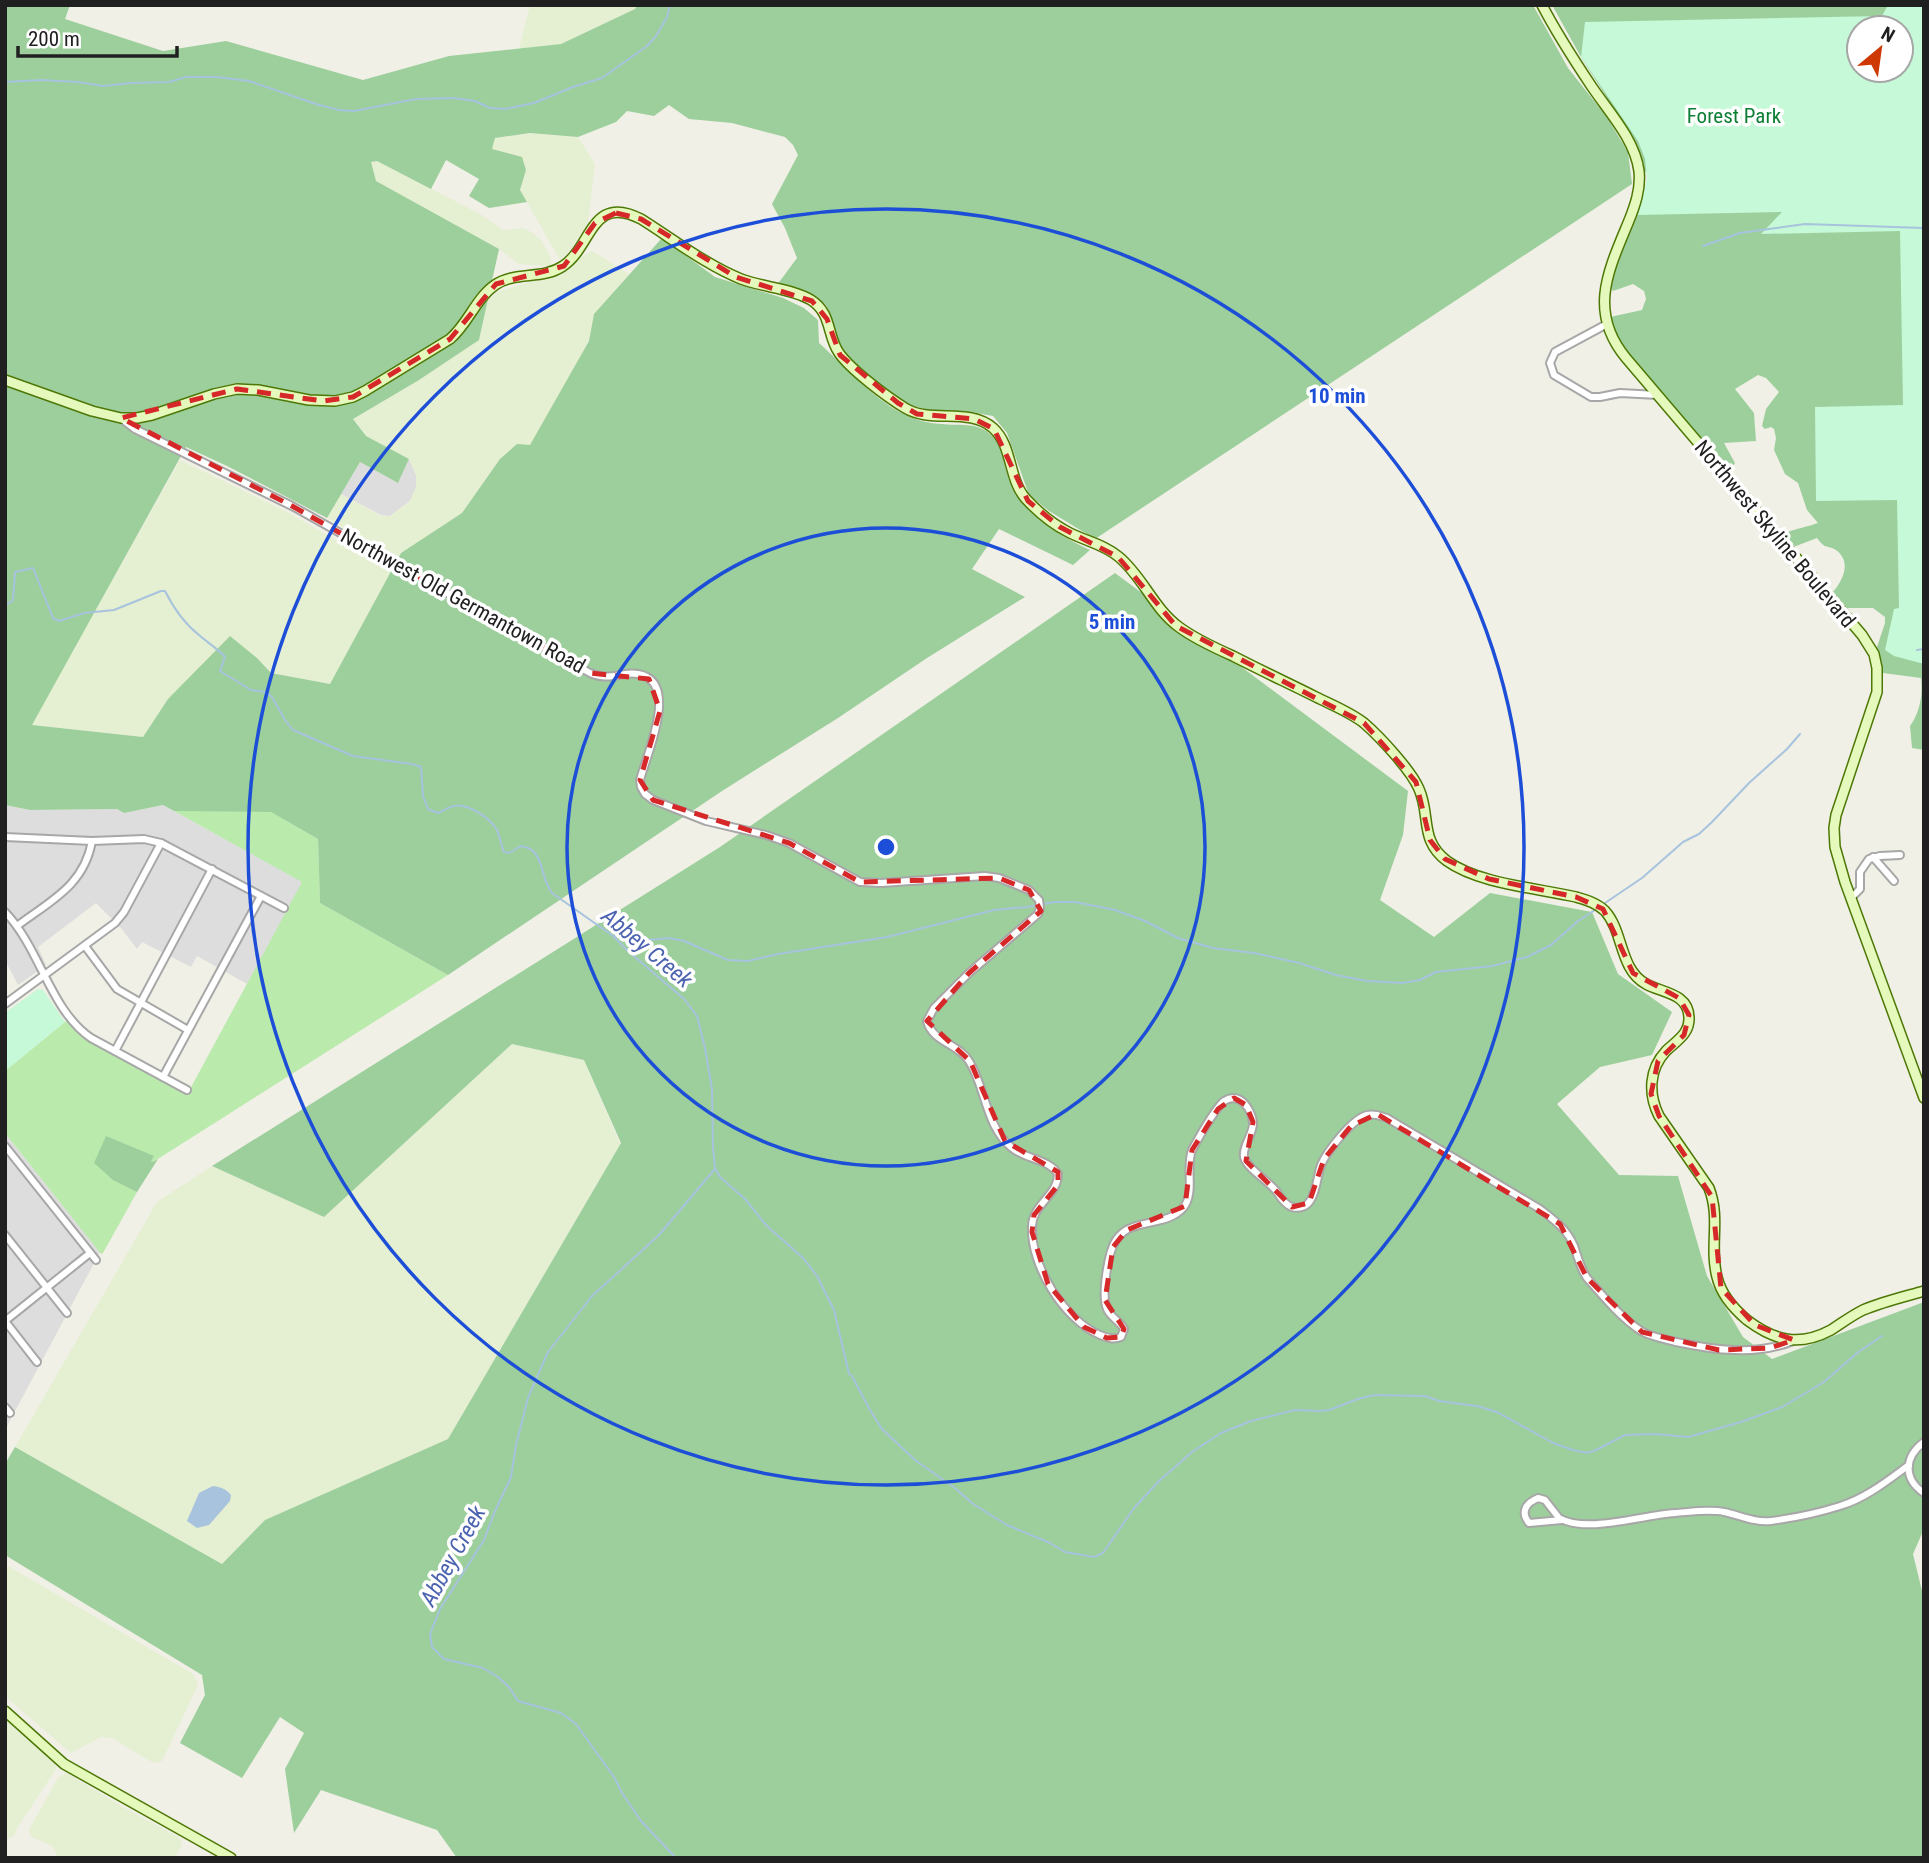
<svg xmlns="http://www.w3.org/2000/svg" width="1929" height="1863" viewBox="0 0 1929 1863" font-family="'Roboto Condensed',sans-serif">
<rect width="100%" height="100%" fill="#f0f0e6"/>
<g fill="#dedddd">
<path d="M409 459 416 475V487L410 501 390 516 381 515 341 494 360 462 398 483Z"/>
<path d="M5 805 30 810 117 809 124 813 163 805 303 882 247 984 197 956 191 967 142 942 137 949 121 928 96 903 38 947 46 965 18 985 5 960Z"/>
<path d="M5 1133 100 1252 5 1430Z"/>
</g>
<g fill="#e5efd2">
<path d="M530 5H637L635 9 561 44 519 49Z"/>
<path d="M530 133 578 137 595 164 588 223 570 250 560 260 520 190 526 170 492 149 495 138Z"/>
<path d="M377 161 480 214 503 230 524 228 531 232 541 240 551 258 550 266 519 264 499 249 376 181 371 162Z"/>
<path d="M592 251 629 274 594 314 589 341 530 446 500 459 462 513 401 553 398 558 327 518 341 494 381 516H390L410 501 416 487V475L409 459 366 436 353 419 419 380 479 340 488 299 500 291 530 282 577 260Z"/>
<path d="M180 460 287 512 391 572 330 684 271 673 257 658 168 699 143 737 31 725Z"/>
<path d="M512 1044 584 1060 620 1144 448 1439 265 1520 222 1564 15 1447 157 1202 212 1166 324 1217Z"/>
<path d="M5 1566H8L193 1674 198 1685 162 1761 156 1763 148 1760 112 1738 101 1737 71 1753 5 1696Z"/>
<path d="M5 1718 54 1763 56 1769 17 1828 14 1836 5 1839Z"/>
<path d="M66 1773 128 1810 177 1836 182 1841 181 1846 175 1858H58L55 1850 50 1845 32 1837 29 1832 30 1828 58 1778Z"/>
</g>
<path fill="#bbeaad" d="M268 810 318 839 320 903 448 975 153 1162 135 1190 137 1192 103 1253 101 1254 5 1133V1071L71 1017 82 1030 189 1091 302 882 174 811Z"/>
<g fill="#9dcf9c">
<path d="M5 5H70L65 19 163 51 226 41 363 80 449 56 561 44 635 9 637 5H1533L1568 68 1606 116 1628 152 1632 184 1095 539 1049 511 1029 495 1007 433 993 416 971 412 930 410 908 405 854 365 841 347 826 305 806 294 777 285 797 258 785 228 772 204 798 155 793 145 785 137 732 123 689 119 669 105 654 116 627 111 616 122 578 137 530 133 495 138 492 149 522 157 526 170 520 190 527 202 489 208 469 196 479 179 446 160 431 189 377 161 371 162 376 181 499 249 479 340 419 380 353 419 366 436 409 459 398 483 360 462 327 518 227 466 186 447 32 725 143 737 168 699 230 636 257 658 271 673 330 684 401 553 462 513 500 459 517 444 530 445 589 341 594 314 662 238 715 277 783 298 804 308 818 320 819 343C844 365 876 402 906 415 916 420 931 424 942 424 958 426 976 422 989 433 1003 444 1004 466 1010 482 1023 514 1060 536 1090 550L1073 565 999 529 972 569 1025 597 927 658 838 718 722 791 448 975 320 903 318 839 271 812 174 811 163 805 124 813 117 809 30 810 5 805Z"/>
<path d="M1552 5H1903L1859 28 1652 174 1644 171 1637 145 1581 57Z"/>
<path d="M1924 19V750L1912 748 1910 726C1920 712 1923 695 1921 678L1883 673 1876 650 1885 623V617L1873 608H1847L1833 592C1843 580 1852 562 1836 550 1826 544 1827 551 1817 538L1796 546 1792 545 1785 536 1786 533C1796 528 1808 527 1818 523L1807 510 1798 483 1785 474 1774 450 1776 438 1774 429 1771 427 1765 429 1762 426 1766 409 1779 392 1766 378 1758 375 1735 389 1754 413 1756 441 1724 443 1735 463 1730 471H1728L1622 345 1614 329 1610 317 1642 310 1646 299 1644 291 1633 284 1613 291 1611 288 1616 266 1642 197 1656 199 1859 70H1901Z"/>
<path d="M1115 573 1408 791 1403 835 1380 900 1434 937 1490 893 1592 912 1618 974 1672 1012 1652 1055 1600 1067 1557 1104 1619 1175 1678 1176 1707 1276 1743 1337 1772 1359 1924 1302V1529L1913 1554 1924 1599V1858H457L437 1830 321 1790 294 1833 285 1769 304 1733 280 1717 242 1778 180 1743 205 1695 202 1675 5 1555V1464L15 1447 222 1564 265 1520 448 1439 621 1143 584 1060 512 1044 324 1217 212 1166 720 847Z"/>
<path d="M106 1136 154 1156 151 1161 153 1162 158 1159 137 1192 113 1180 94 1163Z"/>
</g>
<g fill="#c5f9d7" fill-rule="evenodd">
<path d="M1888 5H1924V664L1894 656 1885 650 1894 609 1899 608 1897 500 1816 501 1815 407 1903 405 1900 231 1761 234 1782 212 1638 215 1647 179 1645 159 1638 141 1581 57 1585 22 1882 16ZM1859 28H1901V70H1859Z"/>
<path d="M38 989 43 990 65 1022 5 1071V1013Z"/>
</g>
<path fill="#a7c3dd" d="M213 1486C221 1487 226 1489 231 1495L230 1501 209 1525 197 1528 187 1521 199 1493Z"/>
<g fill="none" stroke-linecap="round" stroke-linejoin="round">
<g stroke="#a7c3dd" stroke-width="2">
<path d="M5 82 41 80 78 82 103 86 130 83 169 82 186 77H217L249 81 319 105 339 110 354 111 416 99 454 98 475 101 490 108 505 109 534 103 573 87 602 78 647 46 656 36 667 17 670 5"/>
<path d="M1703 246 1740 233 1805 224 1924 228"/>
<path d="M5 606 13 600 15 572 33 568 53 618 59 621 84 613 114 610 161 591H165C173 607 185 624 199 635 208 643 217 648 225 657L220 671 251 690 266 692 272 697 285 720 293 730 353 756 412 764 421 767 423 796 428 809 438 813C443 811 449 807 454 806 468 803 490 818 497 830 500 837 501 845 504 852L509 853 521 846C545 849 539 876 552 893L613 936 628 951 684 999 697 1016 705 1048 712 1089 713 1148 715 1168 720 1177 745 1199 766 1225 804 1259 817 1276 834 1310 849 1374 852 1376 870 1410 882 1429 915 1460 955 1488 973 1504 1007 1525 1050 1543 1065 1552 1094 1557 1103 1553 1134 1508 1159 1481 1192 1452 1221 1433 1251 1421 1295 1410 1320 1411 1329 1410 1358 1399 1374 1395 1425 1396 1439 1401 1477 1406 1497 1412 1553 1443 1573 1450 1587 1453 1596 1450 1625 1435 1655 1434 1688 1437 1741 1422 1782 1407 1824 1382 1857 1353 1882 1336"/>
<path d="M1917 650 1924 649"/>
<path d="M1602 905 1642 878 1683 842 1699 834 1712 822 1749 783 1787 749 1800 734"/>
<path d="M614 936 647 940 669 938 684 941 728 960 748 961 778 954 887 937 994 910 1027 907 1055 902H1075L1115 910 1145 921 1178 938 1213 948 1254 953 1299 963 1336 975 1367 981 1402 983 1420 980 1436 972 1492 966 1527 957 1551 945 1578 921 1595 910"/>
<path d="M676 1858 641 1821 622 1793 614 1777 576 1724 561 1713 518 1701 509 1687 498 1677 483 1668 444 1659 432 1647 430 1634 440 1609 484 1540 495 1511 511 1477 516 1445 528 1398 548 1352 592 1296 658 1236 715 1169"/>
</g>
<defs>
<g id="street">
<path d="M1607 324 1555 352 1550 363 1554 375 1591 397H1600L1620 393 1658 395"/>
<path d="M122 419 135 429 292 506 590 673C612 682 619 671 638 674 681 681 646 756 640 780L641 787 645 794 653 800 706 821 766 835 789 843 860 882 881 883 985 876 999 878 1029 890 1039 900 1040 908 1038 914 969 973 934 1008 927 1021C932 1042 959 1044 969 1061 986 1088 985 1126 1012 1148 1025 1159 1049 1159 1058 1174 1058 1195 1033 1204 1032 1226 1030 1265 1064 1320 1100 1335 1108 1338 1113 1340 1121 1337L1124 1329C1120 1321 1110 1317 1107 1309 1101 1295 1108 1252 1116 1240 1120 1234 1127 1229 1133 1227 1149 1221 1171 1222 1183 1208 1196 1193 1185 1168 1192 1150 1198 1139 1215 1109 1224 1101 1231 1097 1238 1097 1244 1103 1248 1107 1252 1115 1253 1122 1254 1134 1242 1145 1244 1157 1247 1169 1269 1181 1277 1192 1280 1197 1285 1205 1292 1207 1299 1209 1306 1207 1310 1201 1317 1191 1317 1176 1321 1165 1327 1151 1352 1119 1367 1115 1375 1113 1380 1116 1387 1118L1540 1209C1554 1220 1567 1229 1574 1246 1578 1257 1580 1268 1587 1278 1603 1296 1620 1317 1641 1331 1651 1337 1665 1339 1676 1342 1714 1350 1756 1356 1793 1341"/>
<path d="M5 837 92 841 144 839 161 843 284 908"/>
<path d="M1873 857 1894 881"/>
<path d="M1851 898 1860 889V872L1869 859 1880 856 1900 855"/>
<path d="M5 912C40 948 50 1010 91 1038L187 1090"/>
<path d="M17 926C50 901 84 886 92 841"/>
<path d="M85 946 117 989 188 1030"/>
<path d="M5 1004 115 923 124 912 161 843"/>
<path d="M115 1051 212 869"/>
<path d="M163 1077 261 896"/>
<path d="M5 1146 96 1260"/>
<path d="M5 1235 67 1313"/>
<path d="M5 1321 90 1253"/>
<path d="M5 1321 37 1362"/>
<path d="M5 1407 10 1413"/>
<path d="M1924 1442C1904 1457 1903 1479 1924 1493"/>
<path d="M1562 1520 1529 1523C1520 1512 1526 1503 1538 1498L1545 1500 1559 1518C1587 1534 1642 1515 1675 1513 1690 1512 1709 1509 1724 1512 1739 1515 1755 1523 1771 1521 1794 1518 1818 1513 1840 1506 1866 1498 1887 1481 1909 1465"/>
</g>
<g id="secondary">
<path d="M1542 5C1557 34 1574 60 1592 87 1609 112 1635 140 1639 171 1641 189 1635 206 1628 223 1608 271 1588 312 1626 358L1862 635 1874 654 1877 668V692L1836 815 1834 828 1835 847 1845 882 1924 1098"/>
<path d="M5 380 92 411 121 418H137L152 415 214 394 237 389 258 390 309 400 335 401 353 397 365 391 450 339C468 324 476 298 495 285 515 271 543 280 563 266 592 247 591 193 641 219 673 239 706 265 741 279 762 287 794 289 811 300 832 313 827 336 839 353 851 370 887 397 905 408 931 424 969 407 993 428 1013 446 1008 479 1026 499 1038 512 1054 525 1070 533 1086 541 1105 545 1119 557 1143 577 1154 609 1179 627 1195 639 1215 648 1233 656 1260 670 1288 683 1316 697 1332 705 1350 712 1364 723 1380 737 1411 770 1419 789 1431 816 1419 840 1447 861 1479 884 1537 888 1576 897 1586 900 1597 903 1605 911 1624 932 1619 969 1646 984 1662 993 1688 993 1689 1017 1690 1034 1676 1041 1666 1051 1649 1069 1648 1094 1659 1116L1709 1188C1721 1219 1709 1246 1717 1277 1721 1294 1734 1309 1747 1320 1775 1341 1799 1347 1831 1330 1842 1323 1851 1316 1863 1310 1882 1302 1903 1297 1924 1291"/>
<path d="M5 1711 64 1764 231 1858"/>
</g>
</defs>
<use href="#street" stroke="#a7a7a7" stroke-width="10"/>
<use href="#secondary" stroke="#4d7806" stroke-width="12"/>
<use href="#street" stroke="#fff" stroke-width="6"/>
<use href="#secondary" stroke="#e6f9bc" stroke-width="9"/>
</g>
<path fill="none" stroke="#d62828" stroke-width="5" stroke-dasharray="14 9" stroke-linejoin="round" d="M616 213 641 219 736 277 812 301 827 319 840 355 898 403 917 414 974 419 994 429 1028 501 1060 527 1118 557 1176 626 1364 723 1416 782 1430 840 1445 859 1489 879 1576 897 1603 909 1633 973 1679 998 1689 1015 1684 1035 1658 1061 1651 1094 1659 1116 1712 1197 1721 1288 1755 1325 1794 1340 1770 1348 1719 1350 1642 1332 1587 1278 1560 1224 1377 1114 1351 1126 1324 1159 1309 1203 1292 1207 1246 1161 1253 1122 1246 1105 1234 1098 1218 1109 1192 1150 1185 1206 1127 1230 1113 1247 1105 1300 1124 1329 1121 1337 1107 1338 1084 1327 1048 1284 1032 1232 1034 1215 1058 1185V1172L1005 1141 970 1061 927 1021 969 973 1041 911 1029 890 999 878 860 882 789 843 653 800 640 780 660 711 649 679 590 673 292 506 121 418 237 389 323 401 353 397 450 339 496 284 564 266 595 223Z"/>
<g fill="none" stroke="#1d4ed8" stroke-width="3.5">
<circle cx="886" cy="847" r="319"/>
<circle cx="886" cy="847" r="638"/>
</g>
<g text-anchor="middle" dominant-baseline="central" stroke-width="7" stroke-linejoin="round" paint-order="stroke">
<g font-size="21" fill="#0d7f35" stroke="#fff">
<text x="1734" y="116">Forest Park</text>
</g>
<g font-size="21" fill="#202020" stroke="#fff">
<text transform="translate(1775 534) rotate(50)">Northwest Skyline Boulevard</text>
<text transform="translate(463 601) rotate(29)">Northwest Old Germantown Road</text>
</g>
<g font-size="23" font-style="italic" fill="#4c63b0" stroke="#fff">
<text transform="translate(647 948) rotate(40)">Abbey Creek</text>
<text transform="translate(453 1556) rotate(-61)">Abbey Creek</text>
</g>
</g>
<circle cx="886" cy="847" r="10" fill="#1d4ed8" stroke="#fff" stroke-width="3.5"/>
<g font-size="21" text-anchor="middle" font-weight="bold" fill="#1d4ed8" stroke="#fff" stroke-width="7" stroke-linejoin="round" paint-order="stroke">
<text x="1337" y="403">10 min</text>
<text x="1112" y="629">5 min</text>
</g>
<rect width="1929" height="1863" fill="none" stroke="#202020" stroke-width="14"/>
<g transform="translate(1880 49) rotate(29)"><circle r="33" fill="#ffffff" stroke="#a6a6a6" stroke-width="2"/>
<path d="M0-5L12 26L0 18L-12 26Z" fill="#ce3802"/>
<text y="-10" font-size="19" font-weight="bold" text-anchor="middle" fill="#202020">N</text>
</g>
<path d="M18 46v10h159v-10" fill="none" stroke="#202020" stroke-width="3.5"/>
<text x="28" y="46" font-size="21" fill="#202020" stroke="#ffffff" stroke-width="5" paint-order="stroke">200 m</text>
</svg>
